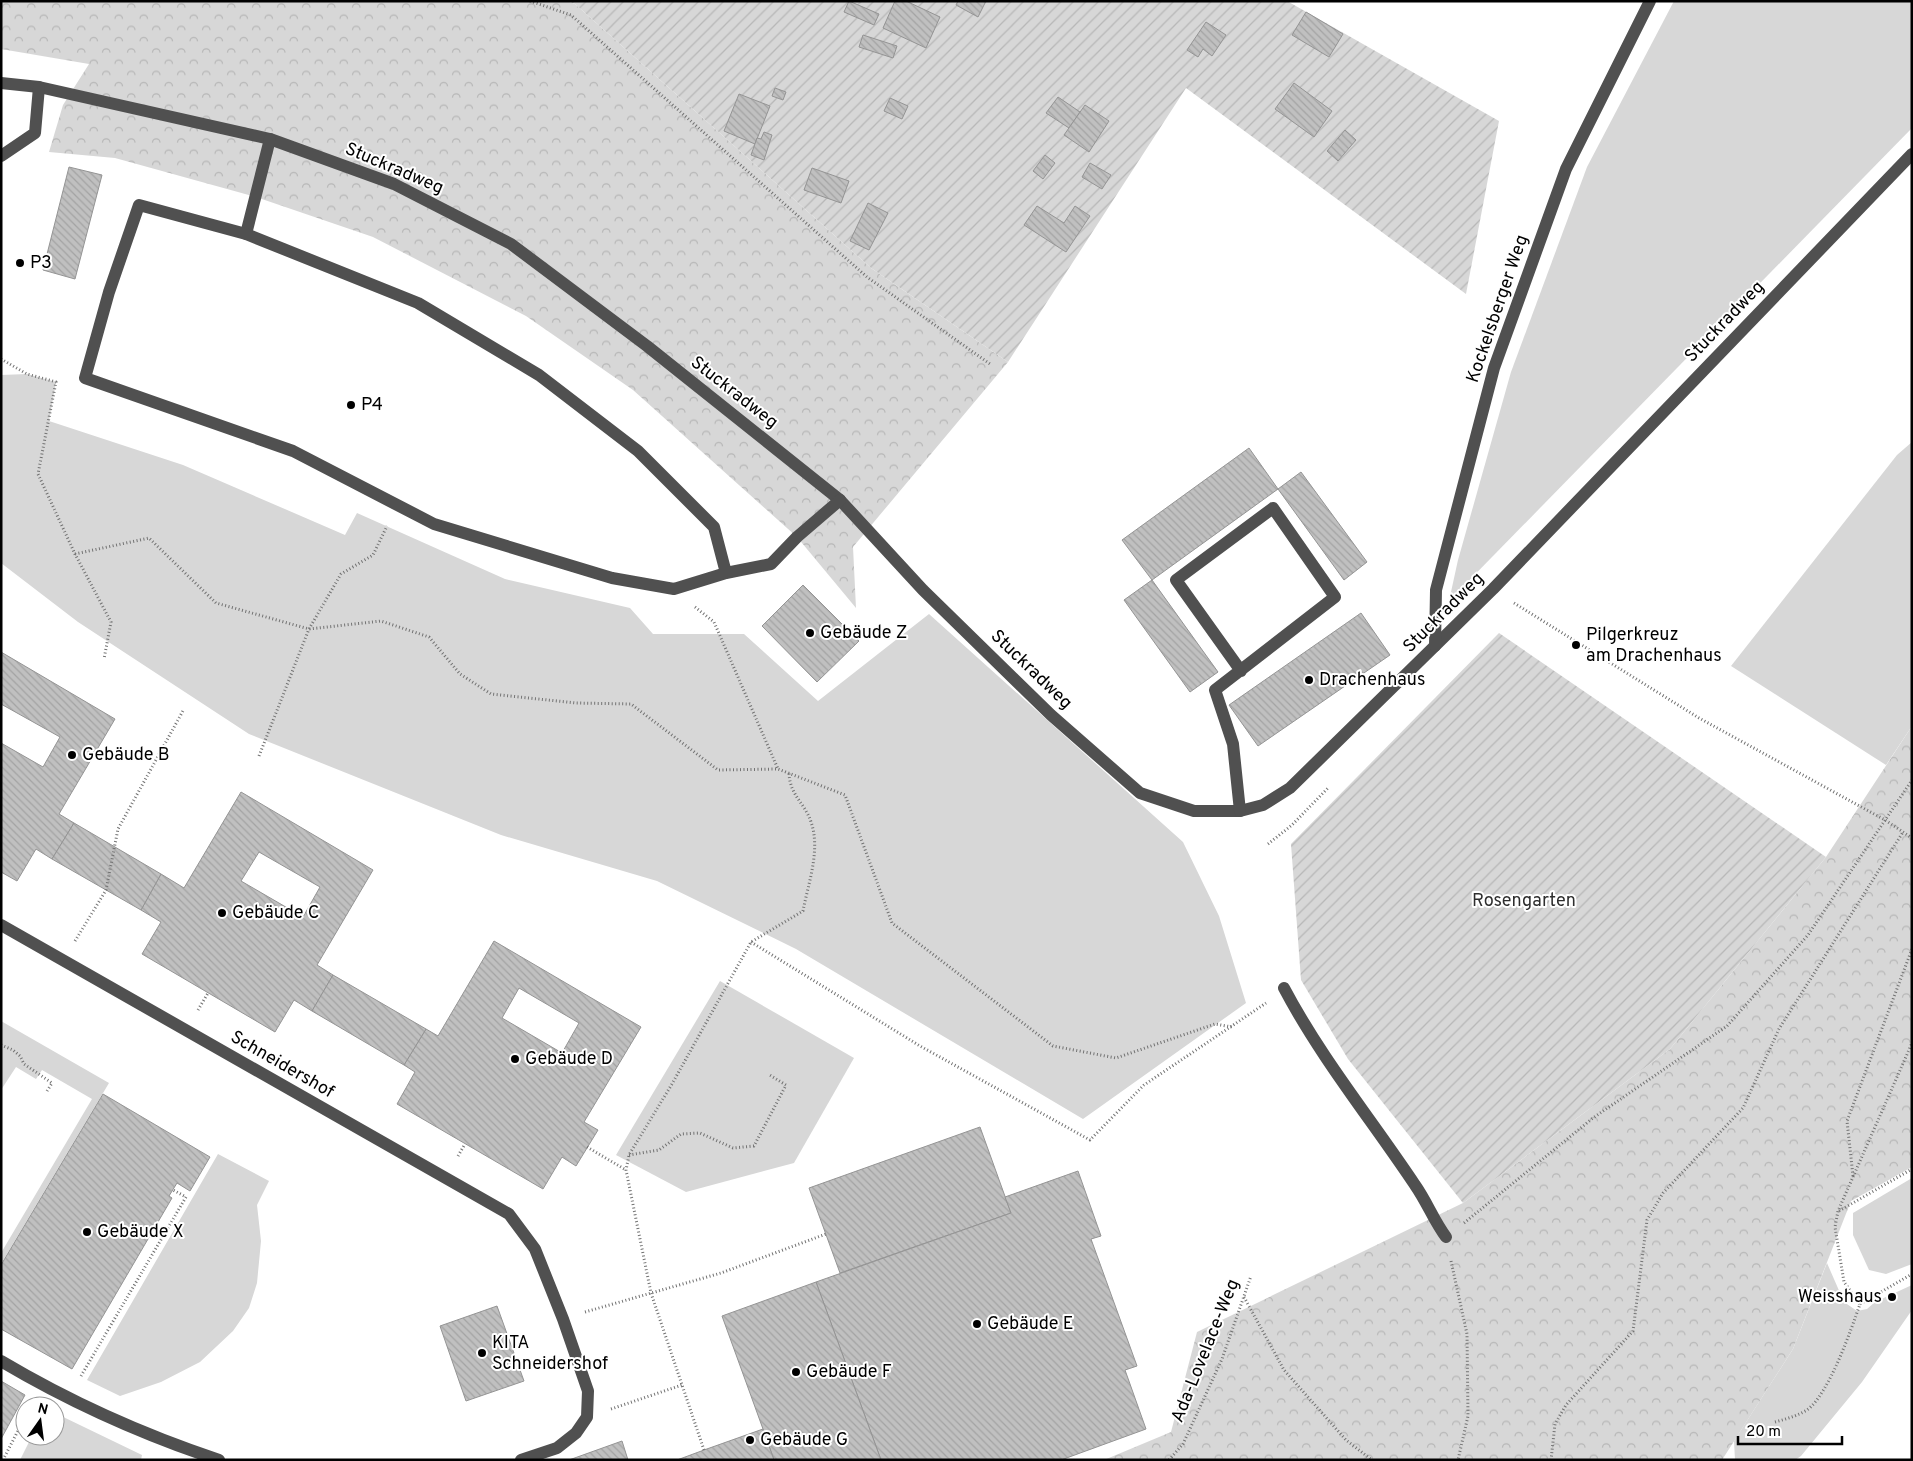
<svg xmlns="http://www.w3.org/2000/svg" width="1913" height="1461" viewBox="0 0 1913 1461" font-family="Overpass,sans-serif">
<defs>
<pattern id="forest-crowns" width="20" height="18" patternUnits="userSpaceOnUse" patternTransform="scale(1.25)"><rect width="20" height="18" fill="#d7d7d7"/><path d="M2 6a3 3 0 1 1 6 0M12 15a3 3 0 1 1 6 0" fill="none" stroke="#b7b7b7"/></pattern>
<pattern id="garden-furrows" width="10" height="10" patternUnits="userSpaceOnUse" patternTransform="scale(1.25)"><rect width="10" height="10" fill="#d7d7d7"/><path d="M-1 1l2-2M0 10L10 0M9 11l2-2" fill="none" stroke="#b7b7b7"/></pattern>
<pattern id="building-back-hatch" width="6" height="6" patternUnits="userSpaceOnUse" patternTransform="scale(1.25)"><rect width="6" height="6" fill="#c0c0c0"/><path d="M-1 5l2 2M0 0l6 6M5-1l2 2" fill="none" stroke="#a3a3a3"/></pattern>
</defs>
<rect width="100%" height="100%" fill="#fff"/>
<g fill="#d7d7d7">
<path d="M1674 1H1912V128L1449 601 1458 560 1511 372 1587 167Z"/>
<path d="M27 374 56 382 49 421 183 465 345 535 357 513 505 579 630 608 653 634H744L818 701 929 614 1183 842 1219 916 1246 1003 1083 1119 796 949 657 881 501 835 249 734 78 622 1 563V375Z"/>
<path d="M1912 442V726L1886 765 1731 666 1897 455Z"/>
<path d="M720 981 854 1058 794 1163 686 1192 616 1155Z"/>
<path d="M1 1021 109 1083 1 1264V1253L92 1099 42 1070 36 1079 16 1067 1 1090Z"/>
<path d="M218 1154 269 1181 257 1205 261 1241 257 1283 249 1308 233 1331 200 1362 161 1382 120 1396 87 1380Z"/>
<path d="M1912 1178V1264L1886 1274 1869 1270 1853 1235V1213Z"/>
<path d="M1827 1263 1844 1302 1857 1311 1867 1309 1875 1302 1912 1285V1310L1862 1382 1801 1456 1795 1460H1735L1734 1441 1793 1349Z"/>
<path d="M55 1413 142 1455 141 1460H20L32 1436H55Z"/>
</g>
<g fill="url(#forest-crowns)">
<path d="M1 1H567L575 4 871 268 1008 362 853 547 856 608 797 537 633 390 526 316 373 237 256 197 115 158 49 152 63 105 89 64 1 49Z"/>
<path d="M1912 726V1167L1851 1201 1793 1349 1722 1460H1104L1171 1432 1197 1332 1463 1203 1670 1049 1826 857Z"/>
</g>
<g fill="url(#garden-furrows)">
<path d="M567 1H1287L1499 121 1466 294 1186 88 1008 362 871 268 575 4Z"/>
<path d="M1499 633 1826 857 1670 1049 1463 1203 1348 1059 1301 980 1291 844Z"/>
</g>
<g fill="url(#building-back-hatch)" stroke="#949494" fill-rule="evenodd">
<path d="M849 1 879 14 874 25 844 12Z"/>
<path d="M895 1H906L940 17 926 48 883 28Z"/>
<path d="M958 1H986L978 17 956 5Z"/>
<path d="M1306 12 1343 34 1329 57 1292 35Z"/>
<path d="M1206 22 1226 35 1212 56 1203 49 1198 57 1187 50Z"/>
<path d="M863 35 897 46 893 58 859 47Z"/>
<path d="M1294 83 1332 111 1314 137 1275 109Z"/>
<path d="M775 88 786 92 783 100 772 96Z"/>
<path d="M739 94 770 106 755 144 724 131Z"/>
<path d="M1058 97 1080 112 1069 128 1046 113Z"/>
<path d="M890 98 908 106 902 119 884 111Z"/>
<path d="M1085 105 1109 121 1089 152 1064 135Z"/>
<path d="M1345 130 1356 140 1338 161 1327 151Z"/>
<path d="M764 132 772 135 764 160 751 155 757 138 761 139Z"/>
<path d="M1045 155 1055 163 1043 179 1033 171Z"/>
<path d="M1090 163 1111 175 1102 189 1082 177Z"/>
<path d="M69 167 102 175 75 279 43 270Z"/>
<path d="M812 168 849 181 841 203 804 190Z"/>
<path d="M868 203 888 213 869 250 850 241Z"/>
<path d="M1037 206 1064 223 1075 206 1090 216 1066 252 1024 225Z"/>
<path d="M1249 448 1278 489 1152 580 1122 540Z"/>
<path d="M1301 472 1367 562 1344 580 1278 489Z"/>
<path d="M1152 580 1218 672 1190 692 1124 600Z"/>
<path d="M803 585 859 641 817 682 762 626Z"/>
<path d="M1361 613 1390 655 1258 746 1229 705Z"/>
<path d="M1 652 115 719 59 814 74 823 52 859 36 849 17 881 1 872V743L43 767 60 737 1 704Z"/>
<path d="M241 792 373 870 317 965 333 975 312 1011 294 1000 275 1032 142 954 161 922 141 910 161 874 184 888ZM259 852 320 887 303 917 241 881Z"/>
<path d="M74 823 161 874 141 910 52 859Z"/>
<path d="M494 941 641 1027 584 1122 598 1130 576 1166 562 1157 543 1189 397 1104 415 1072 404 1065 426 1029 438 1036ZM519 988 579 1023 562 1053 502 1018Z"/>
<path d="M333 975 426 1029 404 1065 312 1011Z"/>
<path d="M103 1094 210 1157 190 1191 177 1183 169 1196 172 1198 72 1369 1 1329V1265Z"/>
<path d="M980 1127 1011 1213 840 1273 809 1188Z"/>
<path d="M1078 1171 1101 1236 1091 1239 1137 1366 1125 1370 1146 1429 1061 1460H881L816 1282 1011 1213 1005 1197Z"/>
<path d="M816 1282 881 1460H774L763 1429 722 1316Z"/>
<path d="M497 1306 524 1381 466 1401 440 1326Z"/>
<path d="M1 1381 25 1395 1 1439Z"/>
<path d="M763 1429 774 1460H677L704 1450Z"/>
<path d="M622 1441 628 1460H569Z"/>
</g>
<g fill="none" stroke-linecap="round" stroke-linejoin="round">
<g stroke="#727272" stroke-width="3" stroke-dasharray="1 2.5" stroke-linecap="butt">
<path d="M530 1 571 15 867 277 990 364"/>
<path d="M1 359 27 374 56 382 38 474 75 554 111 622 104 659"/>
<path d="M75 554 149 538 216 603 309 629 381 621 429 637 460 674 491 694 576 703 631 704 718 770 778 769 845 795 892 923 1053 1046 1116 1058 1215 1024 1232 1027"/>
<path d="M1514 603 1699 718 1885 820 1912 838"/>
<path d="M695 607 714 622 778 769"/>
<path d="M259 756 309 629 341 574 373 555 387 526"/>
<path d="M1268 844 1292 825 1329 787"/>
<path d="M75 941 106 890 118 829 184 709"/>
<path d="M751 942 920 1046 1090 1140 1144 1085 1266 1003"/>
<path d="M198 1010 208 993"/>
<path d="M1 1045 13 1050 20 1056 24 1064 52 1083 47 1091"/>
<path d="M587 1147 626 1170"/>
<path d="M629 1155 659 1150 681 1134 700 1133 733 1148 754 1146 786 1085 768 1074"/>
<path d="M458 1156 465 1144"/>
<path d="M1853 1176 1847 1121 1912 949"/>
<path d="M1839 1211 1912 1169"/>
<path d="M1464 1223 1593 1118 1727 1026 1808 935 1912 780"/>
<path d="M1451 1261 1467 1334 1468 1416 1458 1460"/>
<path d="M1244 1297 1284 1370 1346 1440 1372 1460"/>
<path d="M1860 1304 1844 1282 1835 1227 1838 1211 1912 1043"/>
<path d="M585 1312 721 1273 826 1234"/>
<path d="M81 1376 186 1197 173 1190"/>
<path d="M611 1409 682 1385"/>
<path d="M1775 1422C1786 1419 1797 1416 1807 1410 1829 1394 1851 1330 1860 1304L1912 1274"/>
<path d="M704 1450 651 1293 626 1170 629 1155 672 1084 751 942 803 911C808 884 821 850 811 822 805 803 790 796 789 773"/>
<path d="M3 1460 25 1417"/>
<path d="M1169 1460 1183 1444 1222 1359 1251 1276"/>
<path d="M1551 1460 1555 1424 1566 1405 1633 1331 1647 1220 1663 1193 1743 1108 1779 1029 1903 832"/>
</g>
<g stroke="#505050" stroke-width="12">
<path d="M1 83 39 87 270 139 394 184 511 244 647 346 840 500 923 590 1051 715 1140 793 1194 811H1240L1263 805 1290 788 1493 589 1912 154"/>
<path d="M1 156 35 133 39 87"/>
<path d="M246 234 270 139"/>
<path d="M726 573 674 589 612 578 434 524 293 451 85 378 109 292 139 205 246 234 418 303 539 375 638 451 714 527 726 573 771 564 797 537 840 500"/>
<path d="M1435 646 1436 590 1494 368 1566 169 1650 1"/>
<path d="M1240 811 1233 744 1215 690 1335 597 1273 508 1176 580 1241 671"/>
<path d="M1 925 509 1214 535 1249 563 1319 588 1391 587 1417 576 1433 557 1448 521 1460"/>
<path d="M1284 988C1321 1058 1371 1119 1415 1185 1427 1202 1434 1221 1446 1237"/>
<path d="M1 1361C70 1402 144 1435 219 1460"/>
</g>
</g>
<g fill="#000" stroke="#fff" stroke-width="2">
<circle cx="20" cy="263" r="5"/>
<circle cx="351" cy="405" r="5"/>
<circle cx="810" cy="633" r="5"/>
<circle cx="1576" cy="645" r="5"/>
<circle cx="1309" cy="680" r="5"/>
<circle cx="72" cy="755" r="5"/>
<circle cx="222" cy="913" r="5"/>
<circle cx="515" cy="1059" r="5"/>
<circle cx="87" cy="1232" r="5"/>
<circle cx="1892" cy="1297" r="5"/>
<circle cx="977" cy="1324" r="5"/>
<circle cx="482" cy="1353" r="5"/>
<circle cx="796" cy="1372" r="5"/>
<circle cx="750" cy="1440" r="5"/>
</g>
<g text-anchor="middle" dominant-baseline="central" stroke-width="4" stroke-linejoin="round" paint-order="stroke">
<g font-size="18" fill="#000" stroke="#fff">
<text transform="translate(394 169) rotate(23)">Stuckradweg</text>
<text transform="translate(1498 309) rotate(-71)">Kockelsberger Weg</text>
<text transform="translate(1725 322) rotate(-46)">Stuckradweg</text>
<text transform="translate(734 393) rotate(38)">Stuckradweg</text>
<text transform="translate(1444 613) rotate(-45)">Stuckradweg</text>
<text transform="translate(1031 670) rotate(44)">Stuckradweg</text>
<text transform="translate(282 1065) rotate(30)">Schneidershof</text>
<text transform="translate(1206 1351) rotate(-68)">Ada-Lovelace-Weg</text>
</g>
<g font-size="18" fill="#000" stroke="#fff" text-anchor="start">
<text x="30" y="263">P3</text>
<text x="361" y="405">P4</text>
<text x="820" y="633">Gebäude Z</text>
<text x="1586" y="635">Pilgerkreuz<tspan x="1586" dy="21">am Drachenhaus</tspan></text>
<text x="1319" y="680">Drachenhaus</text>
<text x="82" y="755">Gebäude B</text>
<text x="232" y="913">Gebäude C</text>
<text x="525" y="1059">Gebäude D</text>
<text x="97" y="1232">Gebäude X</text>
<text x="1882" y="1297" text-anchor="end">Weisshaus</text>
<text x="987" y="1324">Gebäude E</text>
<text x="492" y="1343">KITA<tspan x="492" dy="21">Schneidershof</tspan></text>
<text x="806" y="1372">Gebäude F</text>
<text x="760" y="1440">Gebäude G</text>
</g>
<g font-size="18" fill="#2e2e2e" stroke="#fff">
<text x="1524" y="901">Rosengarten</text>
</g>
</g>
<rect width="1913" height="1461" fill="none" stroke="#000000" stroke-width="5"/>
<g transform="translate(40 1421) rotate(14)"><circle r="24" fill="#ffffff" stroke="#999999"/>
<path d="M0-4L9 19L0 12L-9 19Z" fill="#000000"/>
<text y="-8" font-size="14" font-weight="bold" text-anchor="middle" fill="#000000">N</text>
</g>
<path d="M1738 1436v8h104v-8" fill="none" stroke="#000000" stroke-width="2.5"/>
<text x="1746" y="1436" font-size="15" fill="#000000" stroke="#ffffff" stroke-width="4" paint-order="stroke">20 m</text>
</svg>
